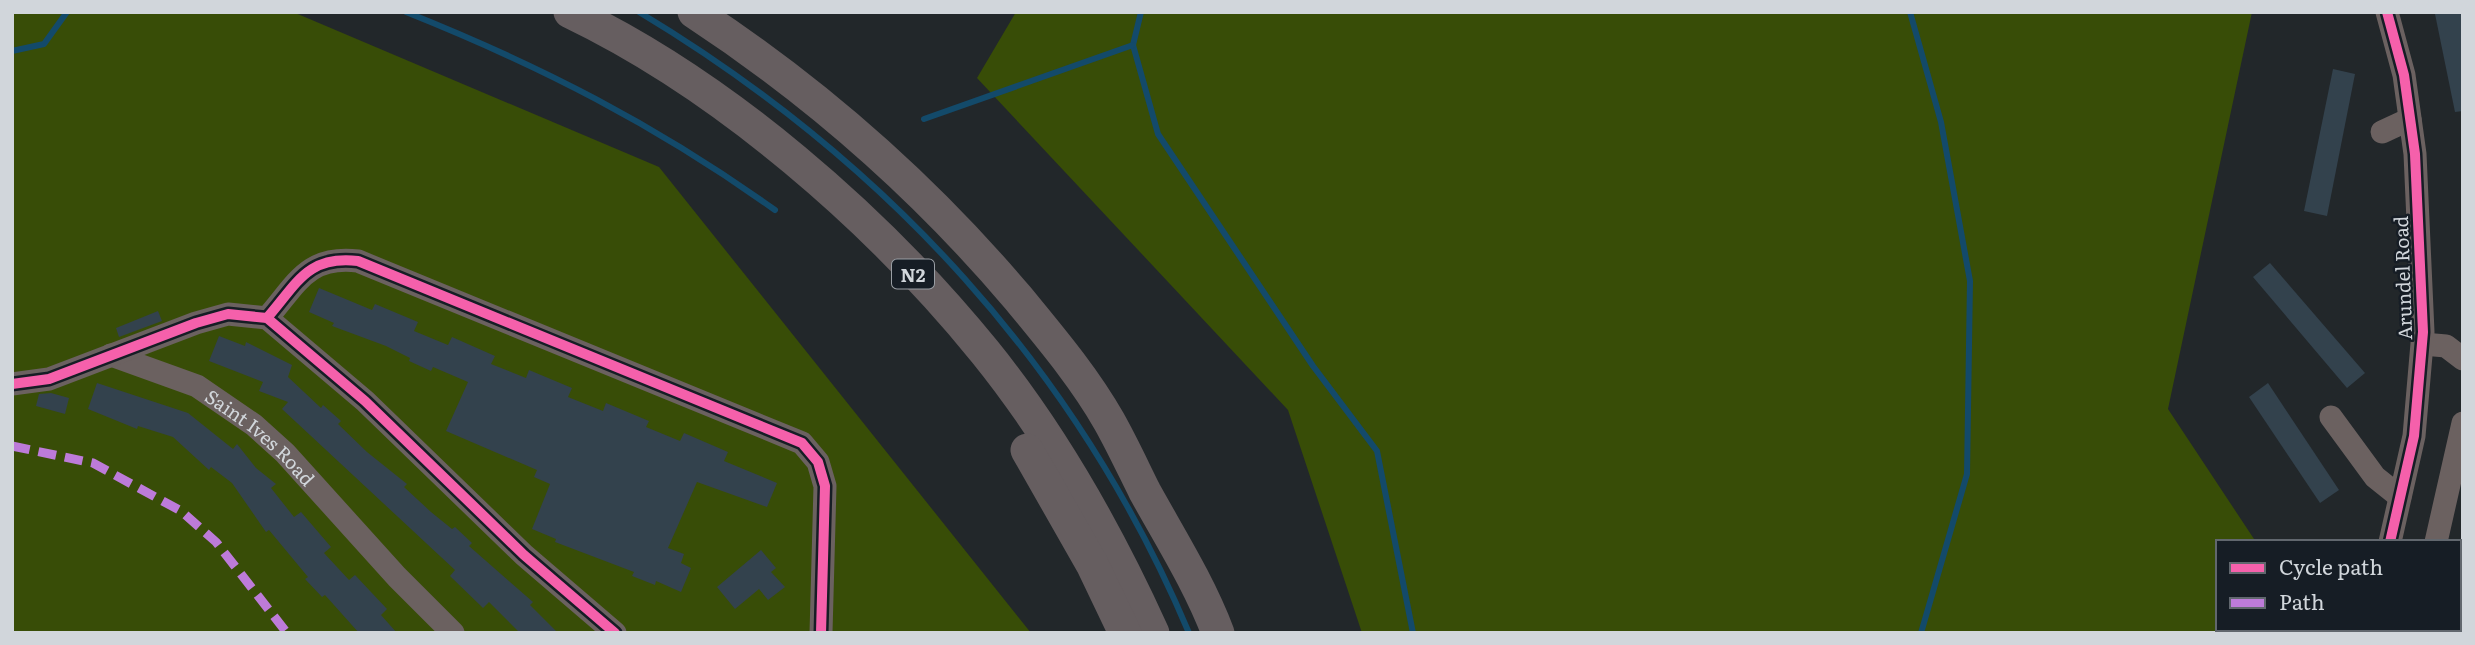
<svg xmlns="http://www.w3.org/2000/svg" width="2475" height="645" viewBox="0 0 2475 645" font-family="Literata,serif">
<rect width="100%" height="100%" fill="#22272a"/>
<g fill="#384d07">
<path d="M12 12H293L659 167 1031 633H12Z"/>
<path d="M1016 12H2252L2168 409 2256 542H2218V629H2252L2250 633H1362L1288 410 977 78Z"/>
</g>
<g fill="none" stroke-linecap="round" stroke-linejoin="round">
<g stroke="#134a6a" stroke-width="6">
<path d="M406 12C541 66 656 125 775 210"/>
<path d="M639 12C885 160 1077 367 1189 633"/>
<path d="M1141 12 1133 45 1158 134 1313 366 1377 451 1413 633"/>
<path d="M1910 12 1941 122 1970 281 1967 474 1921 633"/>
<path d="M12 51 44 44 67 12"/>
<path d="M924 119 1133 45"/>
</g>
</g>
<g fill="#33424d">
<path d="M2444 12H2463V111L2455 112 2435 14Z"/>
<path d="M2333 69 2355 74 2327 216 2304 211Z"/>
<path d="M2270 263 2365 373 2347 388 2253 277Z"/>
<path d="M319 288 372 310 375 304 418 322 414 331 448 345 452 337 495 356 491 364 526 378 529 370 572 388 568 397 603 411 606 403 649 421 646 427 680 441 684 433 728 452 724 461 777 483 767 507 697 482 668 548 684 554 681 563 691 568 681 592 656 581 655 585 632 576 634 572 555 542 556 539 532 529 550 484 534 477 537 470 446 431 468 382 433 367 431 371 409 361 410 358 386 346 332 326 334 323 309 312Z"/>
<path d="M158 311 162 321 119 337 116 328Z"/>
<path d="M219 336 245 346 246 342 292 365 288 377 321 408 323 405 341 421 338 424 367 452 407 484 404 487 431 512 452 529 455 527 472 543 469 546 533 602 530 605 558 633H520L489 602 483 608 450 576 455 570 282 409 288 402 259 391 263 382 209 361Z"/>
<path d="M97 383 188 413 233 449 237 444 256 468 276 484 271 488 294 517 301 512 331 547 324 553 349 580 355 575 387 609 381 615 397 633H359L325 595 322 597 305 579 308 577 269 530 266 532 232 483 211 467 209 470 173 437 138 426 137 429 88 409Z"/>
<path d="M2268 383 2339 490 2320 503 2249 397Z"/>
<path d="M51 393 69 398 65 414 36 406 39 394Z"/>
<path d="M761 550 776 568 771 572 785 587 768 600 759 589 735 609 717 587Z"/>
</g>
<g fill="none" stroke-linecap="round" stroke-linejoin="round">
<g stroke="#6b6160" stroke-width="23">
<path d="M2387 12 2404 75 2415 154 2423 332 2414 436 2390 542"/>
<path d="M2382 132 2410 119"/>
<path d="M267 318C297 284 307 255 358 261L802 443 818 462 825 486 821 633"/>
<path d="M2423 344 2446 346 2463 359"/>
<path id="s1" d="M111 355 197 386 254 425 285 453 397 577 453 633"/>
<path d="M12 384 49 379 196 323 228 314 267 318 365 401 524 555 615 633"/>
<path d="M2331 417 2375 477 2400 497"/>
<path d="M2436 542 2463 423"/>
<path d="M2370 633 2371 629"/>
</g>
<g stroke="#665e60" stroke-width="33">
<path d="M570 12C724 86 877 219 985 352 1053 436 1108 534 1153 633"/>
<path d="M694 12C816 92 923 186 1018 298 1050 337 1084 377 1109 421 1122 444 1133 468 1145 492 1171 539 1199 583 1218 633"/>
<path d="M1027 450 1092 564 1125 633"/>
</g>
<path stroke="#bd7bd9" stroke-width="9" stroke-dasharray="18 9" stroke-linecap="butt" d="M12 446 93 463 181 511 216 542 287 633"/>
<defs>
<g id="cycleway">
<path d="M2387 12 2404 75 2415 154 2423 332 2414 436 2390 542"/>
<path d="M267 318C297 284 307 255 358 261L802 443 818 462 825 486 821 633"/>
<path d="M12 384 49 379 196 323 228 314 267 318 365 401 524 555 615 633"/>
</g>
</defs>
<use href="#cycleway" stroke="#161d25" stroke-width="15"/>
<use href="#cycleway" stroke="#f560ab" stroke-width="10"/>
</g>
<g text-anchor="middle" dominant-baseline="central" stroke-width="5" stroke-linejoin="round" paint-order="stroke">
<rect fill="#161d25" stroke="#999ea4" stroke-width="2" x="892" y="259.5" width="42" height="29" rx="5"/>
<g font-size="18" font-weight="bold" fill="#d1d6db">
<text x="913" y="274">N2</text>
</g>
<g font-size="19" fill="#d1d6db" stroke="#161d25">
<text transform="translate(2402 278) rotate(-92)">Arundel Road</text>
<text stroke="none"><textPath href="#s1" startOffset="173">Saint Ives Road</textPath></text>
</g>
</g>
<rect width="2475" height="645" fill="none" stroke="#d1d6db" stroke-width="28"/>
<rect x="2216" y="540" width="245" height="91" fill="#161d25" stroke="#61676e" stroke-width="2"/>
<rect x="2230" y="563" width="35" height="10" fill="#f560ab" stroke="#61676e" stroke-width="2"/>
<text x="2279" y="575" font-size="21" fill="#d1d6db">Cycle path</text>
<rect x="2230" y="598" width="35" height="10" fill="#bd7bd9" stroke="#61676e" stroke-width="2"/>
<text x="2279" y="610" font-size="21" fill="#d1d6db">Path</text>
</svg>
